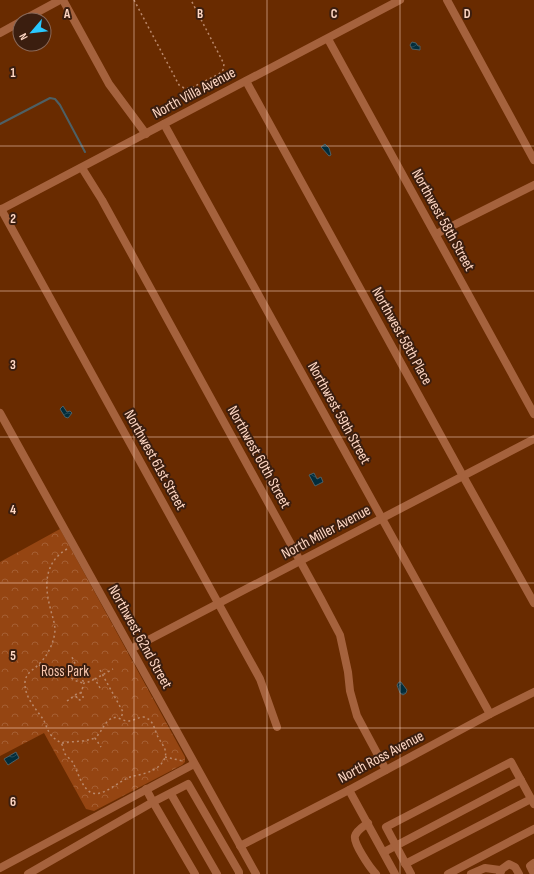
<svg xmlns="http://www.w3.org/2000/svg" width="534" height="874" viewBox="0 0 534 874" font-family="'Sofia Sans Condensed',sans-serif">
<defs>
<pattern id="park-crowns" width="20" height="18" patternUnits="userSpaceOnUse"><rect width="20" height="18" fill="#954512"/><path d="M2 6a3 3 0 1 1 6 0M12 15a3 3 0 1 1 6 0" fill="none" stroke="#a55f33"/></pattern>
<pattern id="water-waves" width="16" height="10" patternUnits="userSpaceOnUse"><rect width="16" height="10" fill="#012d3c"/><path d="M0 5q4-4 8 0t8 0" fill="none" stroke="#274b57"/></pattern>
</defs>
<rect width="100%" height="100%" fill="#692b00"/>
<path fill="url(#park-crowns)" d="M60 529 185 757V762L182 765 94 811 86 809 44 733 0 756V562Z"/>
<g fill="url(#water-waves)" stroke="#4d6065">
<path d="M412 42 416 43 418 46H420V50L412 49 410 45Z"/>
<path d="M325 144 329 148 331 155 329 156 321 147Z"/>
<path d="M63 406 67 412 70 411 72 413 68 418 65 417 60 409Z"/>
<path d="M314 473 317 479 321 477 323 482 315 486 309 475Z"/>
<path d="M399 682H401L407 690 406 693 403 695 400 693 397 685Z"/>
<path d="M16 752 19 758 8 765 4 759Z"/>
</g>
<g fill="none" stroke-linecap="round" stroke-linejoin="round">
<path stroke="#4d6065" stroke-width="2" d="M0 124 50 98 55 99 60 105 85 152"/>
<g stroke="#ba886a" stroke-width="1.5" stroke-dasharray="2 3" stroke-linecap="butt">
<path d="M134 0 179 85 184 88H191L219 74 223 70 224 64 191 0"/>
<path d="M67 549C45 562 44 584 50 607 52 617 57 626 54 637 52 646 47 656 40 663 34 670 26 672 25 682 24 696 35 708 43 719 46 724 47 730 51 735 54 739 57 740 61 743 63 745 63 750 65 754 67 757 71 759 73 763 78 772 82 789 92 793 103 797 119 781 130 777 137 775 146 774 153 770 158 768 164 762 165 757 168 749 160 742 157 735 154 727 153 720 144 717 138 717 133 721 128 721 121 721 116 714 109 720 103 725 101 733 95 738L101 747"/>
<path d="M39 665C48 670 55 670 63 674 71 677 75 682 84 683L71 655"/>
<path d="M100 670 123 712 121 718"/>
<path d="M100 688 95 679 113 669"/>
<path d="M76 696 77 699 80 700 83 698V695L81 693 84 683H86L95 679"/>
<path d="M67 701 78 693H81"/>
<path d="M62 743C73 741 85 742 95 738"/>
<path d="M165 757 183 761"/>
</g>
<g stroke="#a5623d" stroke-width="8">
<path d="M63 0 109 84 146 134"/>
<path d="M447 0 534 160"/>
<path d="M23 20 60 0"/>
<path d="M0 33 20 22"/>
<path d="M328 39 534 414"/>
<path d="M246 81 463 476 534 603"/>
<path d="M164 124 490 714"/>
<path d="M82 168 102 200 321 599 340 635 348 672 350 691 357 716 386 770"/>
<path d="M1 209 260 679 277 727"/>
<path d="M0 210 400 0"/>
<path d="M436 234 534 185"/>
<path d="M0 413 256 874"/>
<path d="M131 649 534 439"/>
<path d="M349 790 395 874"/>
<path d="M171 794 217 874"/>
<path d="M368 823C363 827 357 830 355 836 353 843 370 868 376 874"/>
<path d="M240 846 349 790 490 714 534 692"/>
<path d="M384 852 521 780"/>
<path d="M405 864 531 799"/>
<path d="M0 868 194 764"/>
<path d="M28 874 153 802 146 789"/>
<path d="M195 874 153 802 188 784 239 872V874"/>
<path d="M411 874 386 827 511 762 534 804"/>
<path d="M448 874 534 829"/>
<path d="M471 874 485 868 500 870"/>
<path d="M500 874 502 869 509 864 515 867 519 874"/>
<path d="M534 874 530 866 534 863"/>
</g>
</g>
<path fill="none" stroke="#ffd8c5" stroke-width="1" stroke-opacity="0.55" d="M134 0V874M267 0V874M400 0V874M0 146H534M0 291H534M0 437H534M0 583H534M0 728H534"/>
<g text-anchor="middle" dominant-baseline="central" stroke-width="4" stroke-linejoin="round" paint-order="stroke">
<g font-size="15" fill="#ffd8c5" stroke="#3b1e0f">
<text transform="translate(194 93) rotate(-28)">North Villa Avenue</text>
<text transform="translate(443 220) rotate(61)">Northwest 58th Street</text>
<text transform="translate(402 336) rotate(61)">Northwest 58th Place</text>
<text transform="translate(339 413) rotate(61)">Northwest 59th Street</text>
<text transform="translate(259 457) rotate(61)">Northwest 60th Street</text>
<text transform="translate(155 460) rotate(61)">Northwest 61st Street</text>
<text transform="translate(326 532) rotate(-28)">North Miller Avenue</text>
<text transform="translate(140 637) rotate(61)">Northwest 62nd Street</text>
<text transform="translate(381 757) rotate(-28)">North Ross Avenue</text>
</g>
<g font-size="15" fill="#f7c6ae" stroke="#3b1e0f">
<text x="65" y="671">Ross Park</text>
</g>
</g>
<g font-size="13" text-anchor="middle" font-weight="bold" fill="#ffd8c5" stroke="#3b1e0f" stroke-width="4" stroke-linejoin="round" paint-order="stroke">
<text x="67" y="18">A</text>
<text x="200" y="18">B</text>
<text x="334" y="18">C</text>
<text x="467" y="18">D</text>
<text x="13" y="77">1</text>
<text x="13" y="223">2</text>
<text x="13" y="369">3</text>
<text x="13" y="514">4</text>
<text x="13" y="660">5</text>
<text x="13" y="806">6</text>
</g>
<g transform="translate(32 32) rotate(242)"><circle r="19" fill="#3b1e0f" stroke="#896858"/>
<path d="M0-3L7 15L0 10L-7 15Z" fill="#29c8ff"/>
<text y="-6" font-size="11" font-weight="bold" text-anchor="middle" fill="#ffd8c5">N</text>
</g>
</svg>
